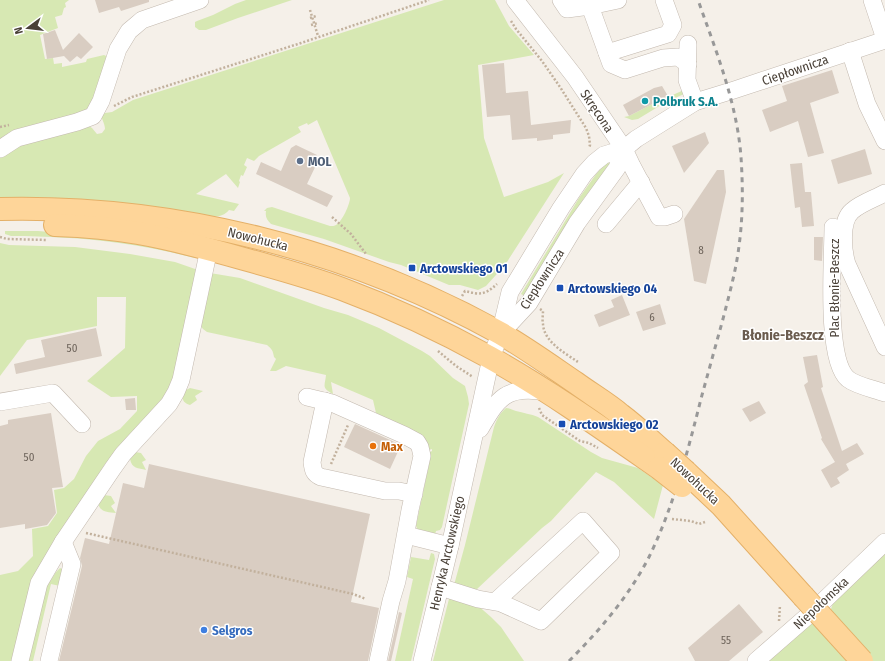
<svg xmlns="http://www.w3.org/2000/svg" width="885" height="661" viewBox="0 0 885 661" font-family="'Fira Sans Condensed',sans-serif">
<rect width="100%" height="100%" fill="#f5f0e9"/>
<g fill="#d7e8b3">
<path d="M0 0H69L65 3 66 7 64 8 62 15 55 17 58 28 40 35 45 59 53 58 54 64 62 63V67L86 62 87 59 104 55 108 57 89 111 0 142Z"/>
<path d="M246 0H292L238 18 206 30H199L195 27V22L197 21 213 15 235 4Z"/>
<path d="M444 0H495L509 26 534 55 478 65 484 138 504 197 548 182 564 173 505 265 486 286 478 290 460 285H449L401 265 389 262 324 239 271 224C267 220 265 217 266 211H264L267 208 272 207 330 226C332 226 335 226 336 225 342 222 350 204 350 198L317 120 308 125 307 123 298 127 301 132 259 156 254 161 247 158 244 165 247 167 243 176 241 175 239 181 240 182 238 188 226 174 196 194 239 204 234 211 229 210C225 215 220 216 214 217 166 208 119 202 71 199 47 197 24 198 0 199V155L19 142 86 124 92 128 97 134 102 133 105 129C105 124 102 120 101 115L105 113 112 112 133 100Z"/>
<path d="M684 90V94L666 102 638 119 632 120 624 117 629 116 668 96V97Z"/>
<path d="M609 159 612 162 584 198 525 296 521 294 579 198 597 173Z"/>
<path d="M5 231H38L87 235 192 254 195 258C170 252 144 246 119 243 83 238 47 236 11 236L5 234Z"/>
<path d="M0 243 9 245 75 247 130 254 175 262 198 270 174 379 164 399 105 464 37 575 13 661H0V575L18 571 33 556 32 529 48 526 57 513 54 490 64 488 74 479 86 456 98 441 120 429 137 411V396L111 397 87 381 125 348 126 297H97V326L27 340 0 376Z"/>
<path d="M210 273 240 278 324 308 348 315 379 328 422 351 430 356 453 378 465 386 468 397 469 404 442 527 440 530 436 531 435 535 418 530 416 526 429 464 430 452 432 451V449L429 450 420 434 376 413 373 400 331 382 333 394C321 388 325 386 326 375L286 366 276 371H270L276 359 274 357C273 351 272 349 267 345L207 332 203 329 200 325Z"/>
<path d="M190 388 203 391 195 396 197 400 190 405C184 403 183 401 182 396L184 391Z"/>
<path d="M506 408C510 408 512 410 516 411 523 413 531 414 538 417L591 452 602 458 638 468 663 485 654 519 614 482 596 472 551 521 542 528 476 590 454 585 465 545 494 427C497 419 500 413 506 408Z"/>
<path d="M135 452 141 453 146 460 142 462 146 470C138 468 132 469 130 459Z"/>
<path d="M104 495 111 496 115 503 111 506 116 513C107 512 99 512 98 502Z"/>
<path d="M885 550V661H763L799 632 831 609 834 600Z"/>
<path d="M431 553 434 554 435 559 411 661H395L413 579 407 577 411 557 429 560Z"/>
<path d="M60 568 62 569V571L60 586 51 584 33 661H27L47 586 56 572Z"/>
<path d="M450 595 476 604 491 617 501 627 524 661H433Z"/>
</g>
<g fill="#d9cdc2">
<path d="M95 0H149V2L121 11 119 7 99 13Z"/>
<path d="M55 30 63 50 79 33 93 47 81 59 77 56 70 62 64 56 47 59 43 34Z"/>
<path d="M504 63 506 93 528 91 531 125 571 120 570 133 553 135V139L537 141V138L512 140 510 115 487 117 482 65Z"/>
<path d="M832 70 839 93 810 103 824 153 808 157 798 121 770 132 762 110 787 101 782 86Z"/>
<path d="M662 86 668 96 629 116 623 105 654 88Z"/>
<path d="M705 132 709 143 684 173 672 146Z"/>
<path d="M296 145 317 155 318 161 307 184 333 196 327 207 256 174 261 162 281 171 291 148Z"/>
<path d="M865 149 872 174 838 184 831 160Z"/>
<path d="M802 163 805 192H811L814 226 802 227 800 207 795 208 790 164Z"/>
<path d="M717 170H724L726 192 706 284 694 281 684 219Z"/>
<path d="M814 237H823L822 261 814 260Z"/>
<path d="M622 295 630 315 599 327 594 315 614 307 611 300Z"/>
<path d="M660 304 666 324 643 331 636 312Z"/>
<path d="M96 328 102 356 16 374 14 364 45 357 41 340Z"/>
<path d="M817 355 823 387 821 388 842 451 857 443 864 454 846 464 849 470 837 478 840 483 831 488 821 470 835 462 821 439 822 438 804 385 808 382 803 357Z"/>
<path d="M135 398 136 410H126L125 399Z"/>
<path d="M759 401 766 413 750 422 742 409Z"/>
<path d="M51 413 63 487 52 488 56 513 47 525 25 529V524L0 528V426L8 424V420Z"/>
<path d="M355 424 401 445 390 469 344 447Z"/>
<path d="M149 464 370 514 351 602 379 608 368 661H59L82 566 80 558 85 538 109 544 123 483 144 488Z"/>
<path d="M739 604 763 632 729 661H695L688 648Z"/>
<path d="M399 612 402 613 391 661H388Z"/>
</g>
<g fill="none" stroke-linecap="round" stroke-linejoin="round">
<defs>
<g id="minor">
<path d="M515 0 575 77 624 149 632 166 659 217H665L674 214"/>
<path d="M561 0 567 9 590 6 618 0"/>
<path d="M872 0 885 39"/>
<path d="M590 6 611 64 625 70 663 58 678 57 688 64"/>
<path d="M688 44 687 80 695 102"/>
<path d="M850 51 867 104 885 141"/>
<path d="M607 53 668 34 673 25 664 0"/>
<path d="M0 149 17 138 77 122 93 116 101 101 118 49 129 31 135 26 142 20 200 0"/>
<path d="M885 193C874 199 861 203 852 211 840 221 843 251 847 264L885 347"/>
<path d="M606 224 641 182"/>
<path d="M833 227C833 258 825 360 848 379 857 386 874 389 885 393"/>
<path d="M502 332 529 303 577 223 617 168 624 149"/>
<path d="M307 397 332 403 404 435 417 442 420 447 422 456 410 510 397 581 391 601 378 661"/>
<path d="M325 401 312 462C313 469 313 474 321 477L385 491H399L414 494"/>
<path d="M0 402 53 393 82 424"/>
<path d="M480 429C498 398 506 385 546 392"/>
<path d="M406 535 450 546"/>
<path d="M440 587 478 599 501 603 541 621 611 553 583 521 496 601"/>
<path d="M20 661 39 583 63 542 113 468 123 454 169 404 176 392 181 380 209 249"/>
<path d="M49 661 72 564 63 542"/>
<path d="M422 661 450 546 491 358 500 334 510 292 561 208 584 174 594 163 604 155 624 149 636 139 695 102 734 90 885 40"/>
<path d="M756 661 811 613 885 542"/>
</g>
<g id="major">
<path d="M0 209C174 205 348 249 500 333 526 348 551 366 576 383 591 394 607 403 621 415 636 426 650 440 665 453"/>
<path d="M55 225C83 226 110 228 138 233 173 239 209 249 244 259 277 268 310 277 342 289 393 308 442 331 489 357 548 390 603 429 659 468"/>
<path d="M686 472 721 505 803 596"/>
</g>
</defs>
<use href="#minor" stroke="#c3b9af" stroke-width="18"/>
<use href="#major" stroke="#e4b068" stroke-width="24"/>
<g stroke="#c2b19d" stroke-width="2.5" stroke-dasharray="2 2" stroke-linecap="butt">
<path d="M310 10 318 36"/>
<path d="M310 18 316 16"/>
<path d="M511 21 516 29 542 61 560 87 586 128 589 136 590 145 589 148"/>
<path d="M311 25 318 23"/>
<path d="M114 106 132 97 301 43 429 0"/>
<path d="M0 127 9 125"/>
<path d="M332 217 351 234 366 254"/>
<path d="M0 237 7 239 47 240"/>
<path d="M462 296 465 291C480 295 485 295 497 284"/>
<path d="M540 309 543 311C543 315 542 320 543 324 544 342 565 353 578 362"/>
<path d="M438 351 456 366 473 377"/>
<path d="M539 408 542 415 580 441 589 443 598 448"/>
<path d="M331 464 348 425"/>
<path d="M672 519 691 521 699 524 705 522"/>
<path d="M86 533 353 594 366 599"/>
<path d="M779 621 780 605"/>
</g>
<use href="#minor" stroke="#fff" stroke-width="17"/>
<use href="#major" stroke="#fed599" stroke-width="22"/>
<path stroke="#989898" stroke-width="3" stroke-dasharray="5 5" stroke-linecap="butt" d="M569 661C600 630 629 596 649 557 674 506 688 450 702 395 709 370 716 344 723 319 729 295 736 271 739 246 743 217 743 187 741 157 737 103 716 51 698 0"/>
<defs>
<g id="major-bridge">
<path d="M665 453 686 472"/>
<path d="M659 468 682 486"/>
<path d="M803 596 862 661"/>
</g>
</defs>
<use href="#major-bridge" stroke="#e4b068" stroke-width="24" stroke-linecap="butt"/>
<use href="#major-bridge" stroke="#fed599" stroke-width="22"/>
</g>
<circle fill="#0f9aa8" stroke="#fff" stroke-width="1.5" cx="645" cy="101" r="4"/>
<circle fill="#5c6f8a" stroke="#fff" stroke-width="1.5" cx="300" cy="161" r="4"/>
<g fill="#1a4fb4" stroke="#fff" stroke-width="1.5">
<rect x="408" y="264" width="8" height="8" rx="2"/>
<rect x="556" y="284" width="8" height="8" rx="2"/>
<rect x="558" y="420" width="8" height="8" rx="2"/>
</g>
<circle fill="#e8710a" stroke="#fff" stroke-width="1.5" cx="373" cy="446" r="4"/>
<circle fill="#3f7fe0" stroke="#fff" stroke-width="1.5" cx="204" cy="630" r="4"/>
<g text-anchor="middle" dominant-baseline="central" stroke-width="3" stroke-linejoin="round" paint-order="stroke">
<g font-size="11" fill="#6d635a">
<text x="701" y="250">8</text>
<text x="652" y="317">6</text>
<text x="72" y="348">50</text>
<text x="29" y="457">50</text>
<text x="726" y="640">55</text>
</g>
<g font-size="13" fill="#494037" stroke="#fff">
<text transform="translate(795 70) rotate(-19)">Ciepłownicza</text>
<text transform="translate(597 111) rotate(56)">Skręcona</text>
<text transform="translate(258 239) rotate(14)">Nowohucka</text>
<text transform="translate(542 279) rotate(-57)">Ciepłownicza</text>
<text transform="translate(834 288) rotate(-90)">Plac Błonie-Beszcz</text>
<text transform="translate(695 481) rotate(43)">Nowohucka</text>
<text transform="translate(447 553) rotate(-77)">Henryka Arctowskiego</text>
<text transform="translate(821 603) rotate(-43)">Niepołomska</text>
</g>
<g font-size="13" font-weight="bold" fill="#0d838f" stroke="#fff" text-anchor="start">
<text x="653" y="101">Polbruk S.A.</text>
</g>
<g font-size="13" font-weight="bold" fill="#4e5e75" stroke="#fff" text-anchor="start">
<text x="308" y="161">MOL</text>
</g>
<g font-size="13" font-weight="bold" fill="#164399" stroke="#fff" text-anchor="start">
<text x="420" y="268">Arctowskiego 01</text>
<text x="568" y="288">Arctowskiego 04</text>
<text x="570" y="424">Arctowskiego 02</text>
</g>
<g font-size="13" font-weight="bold" fill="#c56008" stroke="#fff" text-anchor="start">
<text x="381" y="446">Max</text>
</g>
<g font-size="13" font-weight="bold" fill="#366cbe" stroke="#fff" text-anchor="start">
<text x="212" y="630">Selgros</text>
</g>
<g font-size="14" font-weight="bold" fill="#6b5c4f" stroke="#fff">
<text x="783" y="335">Błonie-Beszcz</text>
</g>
</g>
<g transform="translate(28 28) rotate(255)" stroke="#ffffff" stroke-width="3" paint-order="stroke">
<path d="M0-3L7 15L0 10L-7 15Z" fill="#494037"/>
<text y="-6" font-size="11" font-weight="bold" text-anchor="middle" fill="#494037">N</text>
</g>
</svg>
